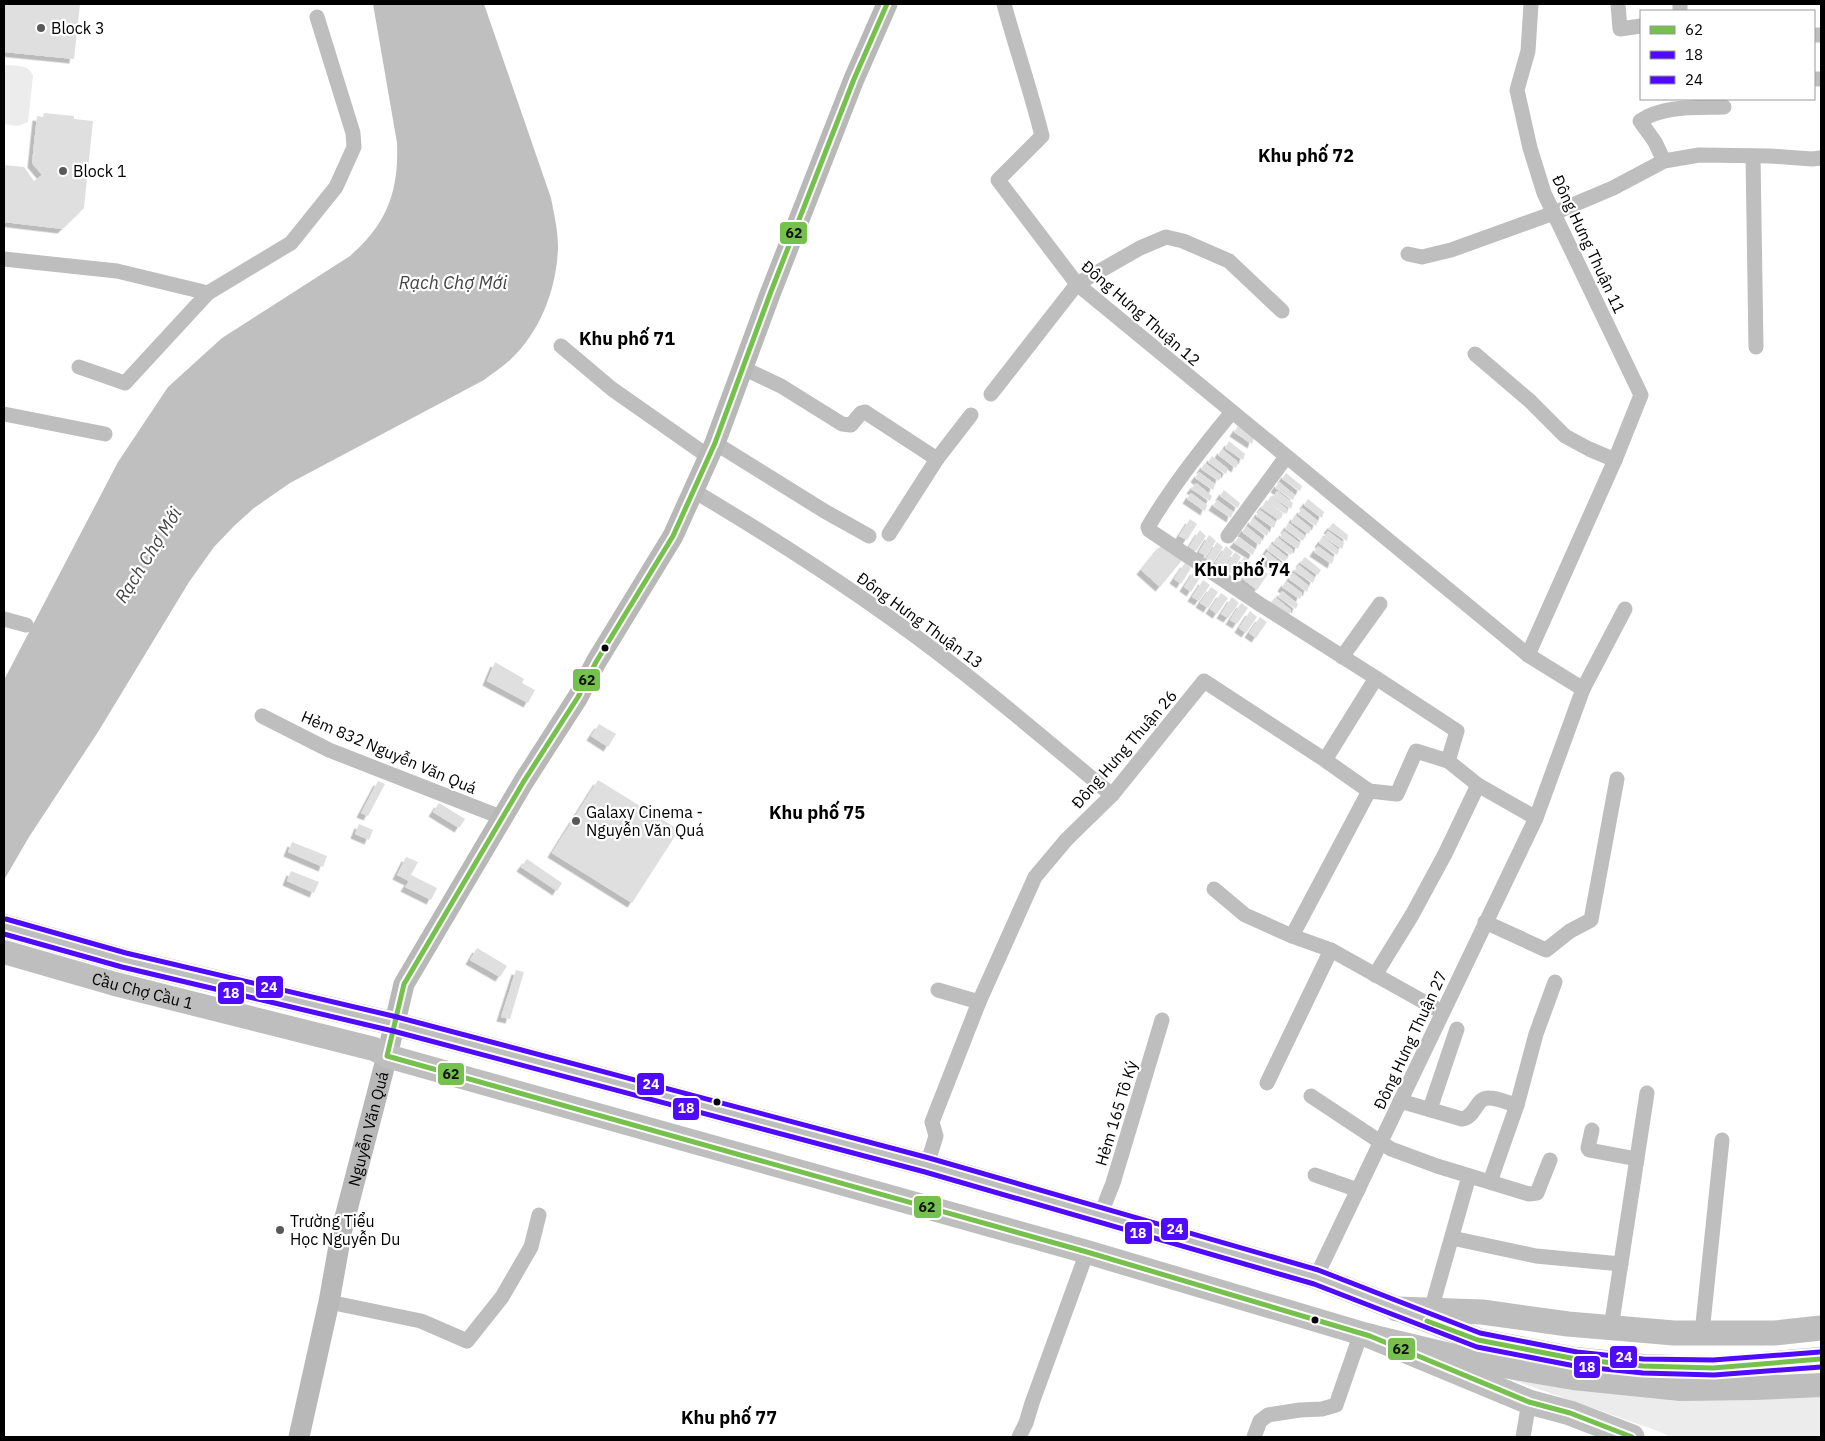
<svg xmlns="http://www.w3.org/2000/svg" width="1825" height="1441" viewBox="0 0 1825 1441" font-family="'IBM Plex Sans',sans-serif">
<defs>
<filter id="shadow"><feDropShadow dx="-4.5" dy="4.5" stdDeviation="0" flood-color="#0004"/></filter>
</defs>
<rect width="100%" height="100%" fill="#fff"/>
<g fill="#ececec">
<path d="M4 65C15 66 29 64 33 76L28 122 18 126 4 124Z"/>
<path d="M1504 1377 1821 1392V1437H1671L1658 1431Z"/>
</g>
<path fill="#bfbfbf" d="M373 4H484L551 198C554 214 558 230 558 247 557 287 541 331 511 359 503 367 493 373 484 380L290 483 254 508 234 526 214 547 189 582 98 732 29 837 4 880V680L118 462 168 387 222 338 350 256C387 224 399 191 397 143Z"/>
<g fill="#dfdfdf" filter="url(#shadow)">
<path d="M4 4H80L74 59 4 52Z"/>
<path d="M44 113 74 116V119L93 121 84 208 62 229 4 222V165L24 167 34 181 42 175 32 163 37 116 43 117Z"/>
<path d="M1238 426 1254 438 1252 444 1234 432Z"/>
<path d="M1229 441 1245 454 1243 460 1225 448Z"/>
<path d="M1222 449 1238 462 1236 468 1218 455Z"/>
<path d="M1212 456 1228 469 1226 474 1208 462Z"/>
<path d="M1205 463 1221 475 1219 481 1201 469Z"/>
<path d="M1199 472 1215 484 1213 490 1195 478Z"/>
<path d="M1286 473 1302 486 1300 491 1282 479Z"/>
<path d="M1279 482 1295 495 1293 500 1275 488Z"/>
<path d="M1196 483 1212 496 1210 501 1191 489Z"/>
<path d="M1224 490 1240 503 1238 508 1220 496Z"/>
<path d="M1277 491 1293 503 1291 509 1273 497Z"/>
<path d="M1191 493 1207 505 1205 511 1187 499Z"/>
<path d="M1271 496 1287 509 1285 514 1267 502Z"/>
<path d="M1308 499 1324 512 1322 518 1304 505Z"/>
<path d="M1217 500 1233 512 1231 518 1213 506Z"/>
<path d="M1266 502 1282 514 1279 520 1261 508Z"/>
<path d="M1302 508 1318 521 1316 526 1298 514Z"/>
<path d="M1260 510 1276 522 1274 528 1256 516Z"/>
<path d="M1295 515 1311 528 1309 534 1291 522Z"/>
<path d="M1253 518 1269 531 1267 536 1249 524Z"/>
<path d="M1190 519 1197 524 1187 540 1179 536Z"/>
<path d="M1289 523 1305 536 1303 541 1285 529Z"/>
<path d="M1333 523 1348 535 1347 541 1328 529Z"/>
<path d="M1246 526 1262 539 1260 545 1242 532Z"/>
<path d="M1200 530 1206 536 1196 551 1189 547Z"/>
<path d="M1284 531 1300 543 1298 549 1280 537Z"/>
<path d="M1328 531 1344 543 1342 549 1324 537Z"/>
<path d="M1209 535 1216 541 1206 556 1199 552Z"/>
<path d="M1239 537 1255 550 1253 555 1234 543Z"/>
<path d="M1277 537 1293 550 1291 555 1273 543Z"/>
<path d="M1323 537 1339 550 1337 555 1319 543Z"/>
<path d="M1217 542 1223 547 1213 563 1206 559Z"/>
<path d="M1162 544 1183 559 1160 587 1141 570Z"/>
<path d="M1271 544 1287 557 1285 562 1267 550Z"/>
<path d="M1226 546 1233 552 1223 568 1215 563Z"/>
<path d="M1318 546 1334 558 1332 564 1314 552Z"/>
<path d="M1235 552 1241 557 1231 573 1224 569Z"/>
<path d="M1267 552 1283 565 1281 570 1263 558Z"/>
<path d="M1244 557 1251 562 1241 578 1234 574Z"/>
<path d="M1305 557 1321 570 1318 575 1300 563Z"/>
<path d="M1185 563 1191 568 1181 584 1174 579Z"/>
<path d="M1254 563 1268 574 1257 590 1243 579Z"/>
<path d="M1299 565 1315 578 1313 583 1294 571Z"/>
<path d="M1195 570 1201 576 1191 592 1184 587Z"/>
<path d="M1293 573 1309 586 1307 592 1289 579Z"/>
<path d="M1203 580 1210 585 1199 601 1192 597Z"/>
<path d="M1286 581 1302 593 1300 599 1282 587Z"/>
<path d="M1211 587 1218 592 1208 608 1200 603Z"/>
<path d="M1282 591 1298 604 1296 609 1278 597Z"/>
<path d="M1221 593 1228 598 1217 614 1210 609Z"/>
<path d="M1232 597 1239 603 1228 618 1221 614Z"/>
<path d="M1275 597 1291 610 1289 616 1271 603Z"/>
<path d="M1241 603 1248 608 1237 624 1230 620Z"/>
<path d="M1250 611 1257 617 1246 633 1239 628Z"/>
<path d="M1260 617 1267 622 1256 638 1249 633Z"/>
<path d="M495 662 524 679 522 683 535 690 528 703 487 681Z"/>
<path d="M599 724 616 734 608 747 591 736Z"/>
<path d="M598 780 679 830 632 903 552 853Z"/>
<path d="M378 781 385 784 368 816 361 813Z"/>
<path d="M439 803 465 819 459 828 433 812Z"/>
<path d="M359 824 373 830 369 840 355 834Z"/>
<path d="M292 842 327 856 323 867 288 852Z"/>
<path d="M406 857 418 862 411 875 437 888 431 900 405 887 409 881 397 875Z"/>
<path d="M527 859 562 883 557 891 521 867Z"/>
<path d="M291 871 319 882 314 893 287 881Z"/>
<path d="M477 948 507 966 500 977 470 960Z"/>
<path d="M516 970 524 972 510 1019 501 1017Z"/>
</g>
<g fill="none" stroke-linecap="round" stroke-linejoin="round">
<g stroke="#bebebe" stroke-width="15">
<path d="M1004 4C1016 48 1031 91 1042 136L998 180 1077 284 1528 655"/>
<path d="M1531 4 1528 51 1517 90 1530 148 1544 193 1641 395 1615 460 1528 655 1583 689 1625 609"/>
<path d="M1618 4 1620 29 1641 26"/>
<path d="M1680 11V4"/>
<path d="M1814 35H1821"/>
<path d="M1814 79H1821"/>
<path d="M1753 156 1756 347"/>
<path d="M1664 161 1655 142 1640 121C1664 105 1696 108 1724 107"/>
<path d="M1408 254 1422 257 1451 250 1554 213 1613 188 1664 161 1699 155 1770 156 1812 159 1821 158"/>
<path d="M4 259 117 271 208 293"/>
<path d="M561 346 612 389 709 457"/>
<path d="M1475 354 1530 401 1565 436 1589 449 1615 460"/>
<path d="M79 367 125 383 208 293 291 243 336 187 354 147 353 133 317 17"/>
<path d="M743 368 781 386 842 424 851 425 861 413 865 412 937 459"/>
<path d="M991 394 1077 284 1140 248 1166 237 1183 241 1229 261 1282 311"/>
<path d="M1232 412C1202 448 1172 486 1148 527L1149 530 1261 605 1376 678"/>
<path d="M4 414 105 434"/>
<path d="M715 443 826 512 869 536"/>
<path d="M694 491C785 545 873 602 956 667 1009 708 1060 752 1112 795"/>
<path d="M889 534 937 459 971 415"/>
<path d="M1228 536 1286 457"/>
<path d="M4 619 26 625"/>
<path d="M1342 657 1380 604"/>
<path d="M262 716 329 750 503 818"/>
<path d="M1325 760 1376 678 1457 731 1448 761 1478 785 1536 818"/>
<path d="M1369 791 1397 794 1416 751 1448 761"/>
<path d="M1214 889 1245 915 1292 936 1331 950 1442 1012"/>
<path d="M1485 922 1546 950 1570 931 1591 920 1617 779"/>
<path d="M1375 975 1412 915 1445 854 1478 785"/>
<path d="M938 990 979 1002"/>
<path d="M1267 1083 1331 950"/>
<path d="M1311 1096 1391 1149 1437 1166 1529 1194 1537 1193 1550 1160"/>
<path d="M1400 1101 1462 1119C1476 1117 1476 1097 1489 1098 1498 1098 1508 1103 1517 1105L1536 1034 1555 982"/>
<path d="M1430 1109 1457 1029"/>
<path d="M1592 1130 1588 1148 1589 1150 1637 1159"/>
<path d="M927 1165 936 1136 932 1122 979 1002 1035 877 1066 840 1112 795 1204 681 1325 760 1369 791 1292 936"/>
<path d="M1315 1175 1358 1190"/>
<path d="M1490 1182 1517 1105"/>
<path d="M1100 1216 1113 1183 1162 1020"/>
<path d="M1452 1238 1536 1256 1621 1264"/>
<path d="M1316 1277 1536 818 1583 689"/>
<path d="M329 1302 421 1321 467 1341 502 1297 531 1247 539 1215"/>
<path d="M1431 1310 1469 1176"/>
<path d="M1611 1328 1647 1093"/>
<path d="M1702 1333 1722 1140"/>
<path d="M1019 1437 1026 1423 1032 1403 1087 1252"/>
<path d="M1254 1437 1260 1421 1268 1415 1300 1410 1322 1409 1336 1405 1361 1333"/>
<path d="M1523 1437 1529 1402"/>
</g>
<path stroke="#b8b8b8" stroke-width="21" id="s1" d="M299 1437 329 1302 342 1229 387 1056 404 984 524 781 578 697 596 662 673 536 715 443 770 294 854 79 887 4"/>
<g stroke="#bebebe" stroke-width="24">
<path d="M4 926 124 960 395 1024 927 1165 1316 1277 1478 1340 1576 1359 1643 1366 1713 1368 1821 1359"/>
<path id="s2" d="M4 952 115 984 374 1049 387 1056 1087 1252 1370 1336 1475 1361 1573 1378 1681 1389 1755 1388 1821 1385"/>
</g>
<g stroke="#bebebe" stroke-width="25">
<path d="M1397 1309 1482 1312 1568 1324 1674 1333H1775L1821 1328"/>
<path d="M1370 1336 1529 1402 1570 1413 1632 1437"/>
</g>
<defs>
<g id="bus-1">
<path d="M887 4 854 79 770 294 715 443 673 536 596 662 578 697 524 781 404 984 387 1056 1087 1252 1370 1336 1529 1402 1570 1413 1632 1437"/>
<path d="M1427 1321 1478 1340 1576 1359 1643 1366 1713 1368 1821 1359"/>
</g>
<path id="bus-2" d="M4 934 122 967 393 1031 925 1172 1314 1284 1477 1347 1575 1366 1643 1373 1714 1375 1821 1367"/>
<path id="bus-3" d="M6 919 126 953 397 1017 929 1158 1318 1270 1480 1333 1577 1352 1643 1359 1713 1360 1820 1352"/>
</defs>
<use href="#bus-1" stroke="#fff" stroke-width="9"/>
<use href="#bus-2" stroke="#fff" stroke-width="9"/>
<use href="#bus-3" stroke="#fff" stroke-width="9"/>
<use href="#bus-1" stroke="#76c04d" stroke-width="5"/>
<use href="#bus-2" stroke="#4f0aff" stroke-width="5"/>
<use href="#bus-3" stroke="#4f0aff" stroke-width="5"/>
</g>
<g fill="#595959" stroke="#fff" stroke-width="2">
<circle cx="41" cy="28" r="5"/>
<circle cx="63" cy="171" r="5"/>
<circle cx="576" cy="821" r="5"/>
<circle cx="280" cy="1230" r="5"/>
</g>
<g fill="#000" stroke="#fff" stroke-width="2">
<circle cx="605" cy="648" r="4.5"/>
<circle cx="717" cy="1102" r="4.5"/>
<circle cx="1315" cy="1320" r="4.5"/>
</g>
<g text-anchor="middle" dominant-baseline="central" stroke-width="4.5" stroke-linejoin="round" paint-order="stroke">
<g font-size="16" fill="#000" stroke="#fff" text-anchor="start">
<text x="51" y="28">Block 3</text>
<text x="73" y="171">Block 1</text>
<text x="586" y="812">Galaxy Cinema -<tspan x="586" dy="18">Nguyễn Văn Quá</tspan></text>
<text x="290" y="1221">Trường Tiểu<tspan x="290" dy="18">Học Nguyễn Du</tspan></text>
</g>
<g font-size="16" fill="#000" stroke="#fff">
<text transform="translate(1589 244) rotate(65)">Đông Hưng Thuận 11</text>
<text transform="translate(1141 313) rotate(41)">Đông Hưng Thuận 12</text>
<text transform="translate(920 620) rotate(36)">Đông Hưng Thuận 13</text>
<text transform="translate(1124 749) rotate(-49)">Đông Hưng Thuận 26</text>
<text transform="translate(389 752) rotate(23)">Hẻm 832 Nguyễn Văn Quá</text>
<text stroke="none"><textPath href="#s2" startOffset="144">Cầu Chợ Cầu 1</textPath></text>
<text transform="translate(1410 1040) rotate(-65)">Đông Hưng Thuận 27</text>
<text transform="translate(1116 1113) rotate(-73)">Hẻm 165 Tô Ký</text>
<text stroke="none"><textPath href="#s1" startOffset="316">Nguyễn Văn Quá</textPath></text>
</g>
<g font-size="18" font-weight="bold" fill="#000" stroke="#fff">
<text x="1306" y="155">Khu phố 72</text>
<text x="627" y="338">Khu phố 71</text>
<text x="1242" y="569">Khu phố 74</text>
<text x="817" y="812">Khu phố 75</text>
<text x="729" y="1417">Khu phố 77</text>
</g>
<g font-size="18" font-style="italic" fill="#444" stroke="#fff">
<text x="453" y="282">Rạch Chợ Mới</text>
<text transform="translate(148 555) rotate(-58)">Rạch Chợ Mới</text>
</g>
</g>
<g stroke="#fff" stroke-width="2">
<rect x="779" y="221" width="29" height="24" rx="5" fill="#76c04d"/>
<rect x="572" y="668" width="29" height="24" rx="5" fill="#76c04d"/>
<rect x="255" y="975" width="29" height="24" rx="5" fill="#4f0aff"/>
<rect x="217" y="981" width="28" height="24" rx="5" fill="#4f0aff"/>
<rect x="437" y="1062" width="28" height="24" rx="5" fill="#76c04d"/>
<rect x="636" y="1072" width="29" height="24" rx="5" fill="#4f0aff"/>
<rect x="672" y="1097" width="28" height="24" rx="5" fill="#4f0aff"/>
<rect x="913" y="1195" width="29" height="24" rx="5" fill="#76c04d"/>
<rect x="1160" y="1217" width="29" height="24" rx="5" fill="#4f0aff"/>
<rect x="1124" y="1221" width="29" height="24" rx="5" fill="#4f0aff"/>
<rect x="1387" y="1337" width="29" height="24" rx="5" fill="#76c04d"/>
<rect x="1609" y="1345" width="29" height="24" rx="5" fill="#4f0aff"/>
<rect x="1573" y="1355" width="28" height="24" rx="5" fill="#4f0aff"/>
</g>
<g font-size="14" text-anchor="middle" font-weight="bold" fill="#fff">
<text x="269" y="992">24</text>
<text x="231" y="998">18</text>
<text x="651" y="1089">24</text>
<text x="686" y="1113">18</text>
<text x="1175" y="1234">24</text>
<text x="1138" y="1238">18</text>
<text x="1624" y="1362">24</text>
<text x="1587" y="1372">18</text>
</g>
<g font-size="14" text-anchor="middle" font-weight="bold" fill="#111">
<text x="794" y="238">62</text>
<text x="587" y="685">62</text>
<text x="451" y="1079">62</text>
<text x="927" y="1212">62</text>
<text x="1401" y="1354">62</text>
</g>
<rect width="1825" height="1441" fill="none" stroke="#000000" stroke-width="10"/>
<rect x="1640" y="10" width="175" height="90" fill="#ffffff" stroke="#999999"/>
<rect x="1650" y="26" width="25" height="8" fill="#76c04d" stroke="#999999"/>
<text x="1685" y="35" font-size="15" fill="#000000">62</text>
<rect x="1650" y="51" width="25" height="8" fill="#4f0aff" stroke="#999999"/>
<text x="1685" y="60" font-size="15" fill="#000000">18</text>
<rect x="1650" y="76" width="25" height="8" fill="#4f0aff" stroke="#999999"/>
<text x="1685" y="85" font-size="15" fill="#000000">24</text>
</svg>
